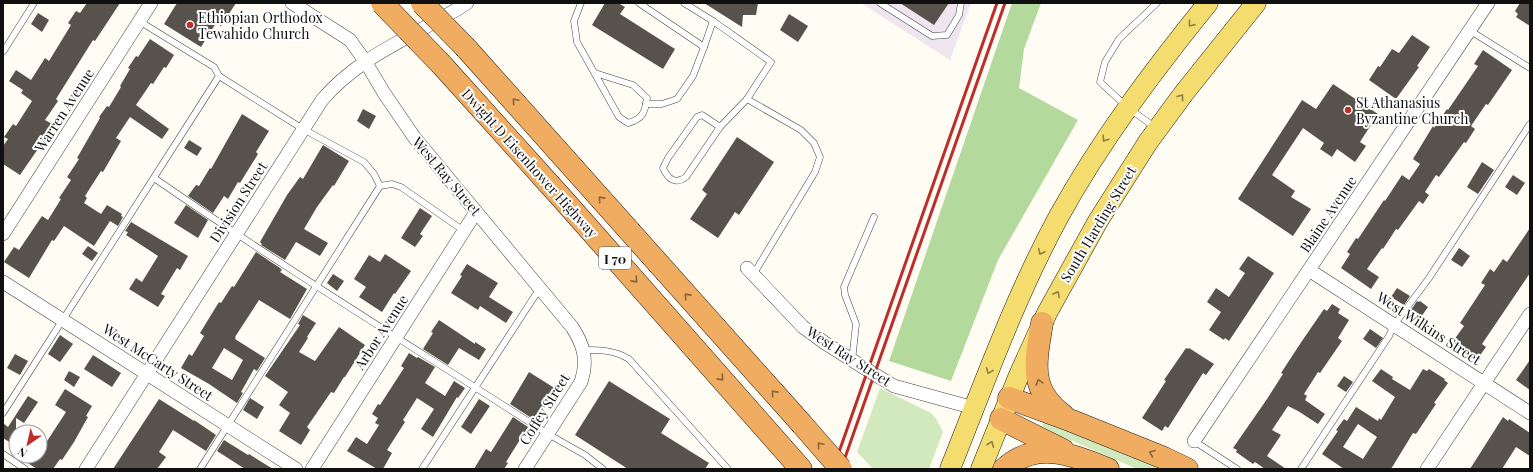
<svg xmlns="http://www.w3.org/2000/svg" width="1533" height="472" viewBox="0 0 1533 472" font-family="'Playfair Display',serif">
<rect width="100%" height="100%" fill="#fffdf3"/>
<path fill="#eee5ee" d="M861 3H971L950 60Z"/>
<g fill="#d1e9bd">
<path d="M880 388 931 413 937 420 943 432 929 469H873L857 452Z"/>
<path d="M1044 420 1164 469H1137L1061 436 1042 426Z"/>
</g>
<path fill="#b4d99d" d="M1012 3H1041L1024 49 1019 88 1078 120 998 260 951 381 889 361Z"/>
<g fill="#58524c" fill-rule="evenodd">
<path d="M87 3H120L95 41 93 40 56 99 58 101 45 120 52 124 41 143H42L20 175 3 164V146L8 139 4 137 13 124 16 126 32 101 21 93 23 90 9 81 16 70 31 80 45 58 49 61 71 25 68 23 76 11 80 13Z"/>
<path d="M177 3H236L221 26 216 23 201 47 164 24Z"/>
<path d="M605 3H618L625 7 620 14 675 49 663 69 592 25Z"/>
<path d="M704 3H758L756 15H743L742 27Z"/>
<path d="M900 3H949L934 25Z"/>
<path d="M1520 3H1530V26L1516 17 1518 14 1515 11Z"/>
<path d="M38 13 49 20 42 32 31 24Z"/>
<path d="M789 14 808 26 798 42 780 30Z"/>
<path d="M1412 35 1430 47 1417 66 1419 67 1396 99 1369 80 1378 66 1380 67 1392 49 1399 53Z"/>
<path d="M150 39 174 55 166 68 164 67 153 84 151 83 136 105 169 129 162 139 130 117 116 138 121 141 103 172 101 171 85 196 87 198 84 203 101 214 107 205 122 214 121 216 123 217 118 226 110 221 94 246 64 226 54 241 52 240 29 278 4 262 14 247 19 250 42 216 48 220 61 199 59 198 71 180 67 177 79 159 77 158 100 118 99 117 107 106 109 107 121 87 120 86 130 69 128 68 136 56 138 57Z"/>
<path d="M1483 50 1512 70 1488 105 1486 104 1471 126 1475 129 1466 143 1464 142 1439 177 1436 175 1425 192 1429 195 1423 204 1419 201 1398 230 1396 229 1383 249 1382 248 1367 269 1379 277 1371 289 1341 268 1350 254 1347 252 1356 238 1358 239 1384 200 1385 201 1402 175 1409 180 1420 164 1413 159 1433 126 1434 128 1447 109 1448 110 1478 66 1474 64Z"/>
<path d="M1333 84 1378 114 1360 142 1366 146 1355 162 1337 149 1332 157 1320 149 1324 143 1303 128 1272 175 1295 191 1291 197 1311 209 1293 236 1238 199 1302 100 1316 109Z"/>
<path d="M363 109 376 116 369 129 357 121Z"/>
<path d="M242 114 269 131 256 152 258 154 240 183 238 182 228 199 224 196 213 213 188 196 196 185 199 186 210 168 211 169Z"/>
<path d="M737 137 774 162 739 215 735 212 718 238 690 219 707 194 702 190Z"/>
<path d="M189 140 202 148 197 156 184 148Z"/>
<path d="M323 145 349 161 334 186 333 185 317 207 304 229 328 243 320 256 296 242 285 260 261 245 262 244 260 242 287 195 300 177 303 179Z"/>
<path d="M1482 162 1494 170 1478 194 1467 187Z"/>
<path d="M1513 175 1525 183 1517 195 1505 187Z"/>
<path d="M186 205 208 220 198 238 174 223Z"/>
<path d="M420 208 432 216 420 234 423 236 415 247 401 238Z"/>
<path d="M131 222 188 256 180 270 177 268 161 294 165 296 158 307 129 289 136 278 142 282 158 256 126 235 128 232 125 231Z"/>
<path d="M1530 228V273L1482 344 1486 347 1476 361 1451 344 1464 326 1460 323 1485 285 1481 283 1490 269 1494 272 1503 259 1507 262Z"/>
<path d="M88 246 98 253 92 261 82 254Z"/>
<path d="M1459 248 1470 256 1462 267 1451 260Z"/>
<path d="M256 252 280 268 282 270 280 272 307 289 290 319 259 300 235 337 236 338 235 339 265 358 257 371 254 369 241 392 243 393 237 403 209 384 181 368 189 354 192 356 204 336 200 333 219 302 221 303 232 286 234 287ZM224 348 243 360 232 380 212 368Z"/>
<path d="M385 254 411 271 395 294 394 293 382 312 359 297 366 287 354 279 369 255 380 262Z"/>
<path d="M1248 256 1274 273 1229 341 1225 338 1224 340 1209 330 1221 312 1207 302 1216 288 1229 297 1245 273 1239 269Z"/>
<path d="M467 264 498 283 489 297 513 312 506 323 480 306 478 310 451 293 462 276 460 275Z"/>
<path d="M333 274 344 281 337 291 327 283Z"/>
<path d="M1397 288 1410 296 1404 305 1391 297Z"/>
<path d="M1417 301 1419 302 1420 301 1428 307 1421 317 1411 310Z"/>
<path d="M1332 304 1340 309 1338 313 1349 320 1338 338 1342 341 1320 373 1318 372 1304 394 1307 396 1305 400 1325 414 1318 424 1298 411 1288 406 1272 430 1281 435 1267 456 1286 469H1265L1255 462 1253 464 1236 452 1237 450 1233 448 1267 399 1283 374 1281 373 1302 341 1324 309 1327 311Z"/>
<path d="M303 315 316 323 307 337 308 338 299 352 315 361 339 327 365 345 345 377H344L334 393 331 392 307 427 310 430 301 445 279 431 290 413 279 405 288 392 265 376 300 325 298 324Z"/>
<path d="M439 320 475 344V342L486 349 479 360 459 348 448 365 423 349 433 333 431 332Z"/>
<path d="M1370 329 1383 338 1376 348 1363 339Z"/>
<path d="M60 335 73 344 60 362 48 354Z"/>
<path d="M1186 348 1188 349 1189 348 1214 364 1206 375 1203 373 1168 428 1165 426 1162 431 1142 418 1166 381 1164 380Z"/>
<path d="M409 353 417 358 418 357 435 367 425 383 445 396 454 381 465 388 458 398 457 397 433 437 421 429 434 409 417 398 403 420 405 422 387 450 392 453 383 469H377L347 451 356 437 367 444 379 425 375 423 378 418 372 414 378 404 380 405 404 368 401 366Z"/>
<path d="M15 354 28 361 20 375 7 368Z"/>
<path d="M93 355 121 373 112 387 84 369Z"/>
<path d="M1530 360V390L1516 380Z"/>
<path d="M1381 369 1393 377 1392 379 1410 390 1423 369 1427 371 1429 369 1445 379 1444 380 1448 383 1434 403 1436 404 1416 434 1413 433 1391 469H1344L1322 454 1338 431 1336 430 1344 419 1347 421 1356 407 1378 421 1379 418 1381 420 1395 397 1372 381ZM1358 424 1377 437 1363 459 1343 447Z"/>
<path d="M69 371 80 377 74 387 64 380Z"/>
<path d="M529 372 556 389 536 421 510 404Z"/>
<path d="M1344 376 1353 382 1346 392 1337 386Z"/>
<path d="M609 381 670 419 661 433 709 463 705 469H628L575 435Z"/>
<path d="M65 389 92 406 86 416 88 417 74 442 62 460 60 459 53 469H37L17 456H40V452L66 412 55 405Z"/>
<path d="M28 396 38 402 24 423 16 418V436L11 443 3 438V423L8 427Z"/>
<path d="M250 398 264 407 257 419 243 410Z"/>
<path d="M159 399 194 421V420L216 435 206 451 173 430 159 452 166 457 157 469H113Z"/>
<path d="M479 399 490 406 471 434 461 427Z"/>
<path d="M513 417 528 427 506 462 508 463 504 469H474L486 449 491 452Z"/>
<path d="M1503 417 1508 421 1509 419 1530 433V456L1516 447 1502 469H1470Z"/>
<path d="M224 440 248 455 249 454 273 469H245L217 451Z"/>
</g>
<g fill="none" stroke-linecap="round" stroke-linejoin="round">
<defs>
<g id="lane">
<path d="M581 3 574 21 577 42 619 117 628 123C643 119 645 112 647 98L633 85 595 73"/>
<path d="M639 3 704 47 713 21"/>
<path d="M684 3 713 21 771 62 747 99 801 130 814 143 820 157 815 172 753 275"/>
<path d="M880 3 932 36 947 35 959 15 961 3"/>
<path d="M139 21 214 67 219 76 303 129 364 162 374 174 380 186 392 184 401 187 464 231"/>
<path d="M1469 30 1530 68"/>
<path d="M3 52 34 3"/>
<path d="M646 104H662L677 99 693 76 704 47"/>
<path d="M720 127 702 115 697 117 668 158 663 168C668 179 675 185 686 177L720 127 747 99"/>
<path d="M1156 128 1127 107 1100 82 1105 62 1119 39 1157 3"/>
<path d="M154 178C283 267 416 349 548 434L585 455 603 469"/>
<path d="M584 350C600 350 614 350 629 359L728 469"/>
<path d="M852 361 856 324 845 295 844 287 874 217"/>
<path d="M3 413 219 76"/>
<path d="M1194 441 1237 469"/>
<path d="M3 454 25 469"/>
<path d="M200 469 380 186"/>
<path d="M422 469 540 288"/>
<path d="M1301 469 1389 336 1394 325 1429 278 1530 124"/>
</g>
<g id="street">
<path d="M292 3 350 40 365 61 384 93 414 137 572 327C584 345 588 361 581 382L525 469"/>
<path d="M3 234 151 3"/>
<path d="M747 268 803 327 825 343 874 374 894 386 974 408"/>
<path d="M1309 270 1530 413"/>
<path d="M3 282 296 469"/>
<path d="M1194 441 1488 3"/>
<path d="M86 469 322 100C361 54 418 35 467 3"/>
<path d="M312 469 476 212"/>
<path d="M1427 469 1530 314"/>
</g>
<g id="primary">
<path d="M950 469C984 384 1015 297 1059 216 1101 140 1153 71 1208 3"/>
<path d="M981 469 1019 375 1047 313 1098 221 1148 142 1184 93 1256 3"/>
</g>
<g id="highway">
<path d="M466 48 800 422"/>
<path d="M441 64 568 205 801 469"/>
<path d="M1042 323C1036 361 1028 389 1063 415"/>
<path d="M1009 398 1072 421 1164 458 1187 469"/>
<path d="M1001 419 1063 450"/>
<path d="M1004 469C1037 439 1072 455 1108 469"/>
</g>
</defs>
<use href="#lane" stroke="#434343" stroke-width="7"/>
<use href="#street" stroke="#434343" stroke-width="14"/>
<use href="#primary" stroke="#212121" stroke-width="21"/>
<use href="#highway" stroke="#212121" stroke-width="23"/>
<use href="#lane" stroke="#fff" stroke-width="6"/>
<use href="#street" stroke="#fff" stroke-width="13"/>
<use href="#primary" stroke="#f4dd6e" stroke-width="20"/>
<use href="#highway" stroke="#f0ac60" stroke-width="22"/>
<g stroke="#bd2e2b" stroke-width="3">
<path d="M833 469 997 3"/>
<path d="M841 469 1005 3"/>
</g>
<defs>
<g id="highway-bridge">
<path d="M382 3 441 64"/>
<path d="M422 3 466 48"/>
<path d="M800 422 841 469"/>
</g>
</defs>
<use href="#highway-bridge" stroke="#212121" stroke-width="23" stroke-linecap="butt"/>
<use href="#highway-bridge" stroke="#f0ac60" stroke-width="22"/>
</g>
<defs><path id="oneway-chevron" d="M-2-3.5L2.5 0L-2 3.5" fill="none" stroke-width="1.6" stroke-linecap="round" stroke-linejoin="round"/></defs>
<g stroke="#8d8144">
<use href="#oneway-chevron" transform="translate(1191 24) rotate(129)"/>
<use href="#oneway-chevron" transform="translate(1181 97) rotate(-53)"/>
<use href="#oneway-chevron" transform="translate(1105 139) rotate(123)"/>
<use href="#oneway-chevron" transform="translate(1041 252) rotate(116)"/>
<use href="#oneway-chevron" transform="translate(1057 294) rotate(-61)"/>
<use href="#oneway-chevron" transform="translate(989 371) rotate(112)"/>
<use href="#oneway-chevron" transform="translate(991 444) rotate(-68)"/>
</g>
<g stroke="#8b663c">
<use href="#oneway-chevron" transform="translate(515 101) rotate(-131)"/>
<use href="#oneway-chevron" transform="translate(601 199) rotate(-132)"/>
<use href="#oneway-chevron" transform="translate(635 280) rotate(48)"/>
<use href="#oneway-chevron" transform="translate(687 296) rotate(-132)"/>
<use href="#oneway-chevron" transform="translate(721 378) rotate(48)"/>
<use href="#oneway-chevron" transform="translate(1039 382) rotate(-106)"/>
<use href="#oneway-chevron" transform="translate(774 393) rotate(-132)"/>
<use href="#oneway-chevron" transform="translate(820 445) rotate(-131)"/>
<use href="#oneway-chevron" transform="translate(1152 453) rotate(-158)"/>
</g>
<g fill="#bd2e2b" stroke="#fff" stroke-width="1.5">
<circle cx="190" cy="25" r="4"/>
<circle cx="1348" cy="110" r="4"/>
</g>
<g text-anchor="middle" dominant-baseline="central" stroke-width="4" stroke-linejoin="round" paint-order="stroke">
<rect fill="#fff" stroke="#585858" stroke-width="1" x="599" y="247" width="32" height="22" rx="3"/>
<g font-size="13" font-weight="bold" fill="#101010">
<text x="615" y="258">I 70</text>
</g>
<g font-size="14" fill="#101010" stroke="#fff" text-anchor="start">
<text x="198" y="17">Ethiopian Orthodox<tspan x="198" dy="16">Tewahido Church</tspan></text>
<text x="1356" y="102">St Athanasius<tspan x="1356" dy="16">Byzantine Church</tspan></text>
</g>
<g font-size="14" fill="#101010" stroke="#fff">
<text transform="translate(64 110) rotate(-57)">Warren Avenue</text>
<text transform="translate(530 163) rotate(48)">Dwight D Eisenhower Highway</text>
<text transform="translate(447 176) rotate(50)">West Ray Street</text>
<text transform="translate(238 202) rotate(-57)">Division Street</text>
<text transform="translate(1328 214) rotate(-56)">Blaine Avenue</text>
<text transform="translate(1098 224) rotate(-59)">South Harding Street</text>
<text transform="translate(1429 328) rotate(33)">West Wilkins Street</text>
<text transform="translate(381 332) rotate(-57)">Arbor Avenue</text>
<text transform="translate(849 356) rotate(33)">West Ray Street</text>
<text transform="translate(158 362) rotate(33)">West McCarty Street</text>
<text transform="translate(544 409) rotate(-58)">Coffey Street</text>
</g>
</g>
<rect width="1533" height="472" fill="none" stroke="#101010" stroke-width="8"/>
<g transform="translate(28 444) rotate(214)"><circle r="19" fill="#ffffff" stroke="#9f9f9f"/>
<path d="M0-3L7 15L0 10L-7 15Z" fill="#bd2e2b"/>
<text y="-6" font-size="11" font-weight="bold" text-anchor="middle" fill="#101010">N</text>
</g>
</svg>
